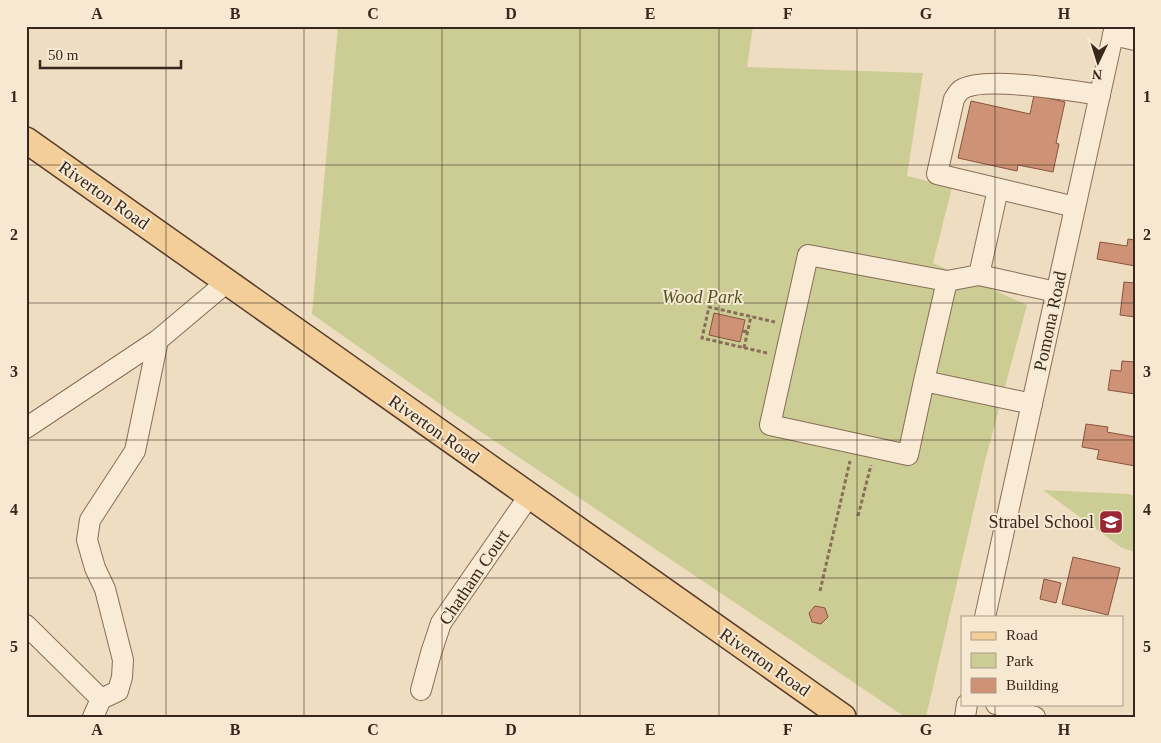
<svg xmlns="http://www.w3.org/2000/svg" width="1161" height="743" viewBox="0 0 1161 743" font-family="Georgia,serif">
<rect width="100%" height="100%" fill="#efddc2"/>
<g fill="#cccd95">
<path d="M338 26H753L747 67 923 73 907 176 952 187 933 263 1027 305 985 461 926 717H905L447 409 312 314Z"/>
<path d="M1043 490 1129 494 1135 496V552L1122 548Z"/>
</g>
<g fill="#ce9276" stroke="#89543e">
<path d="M1034 95 1065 102 1056 143 1059 144 1053 172 1018 165 1017 171 958 158 971 101 1030 114Z"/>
<path d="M1128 239 1135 240V266L1097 259 1100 242 1127 246Z"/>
<path d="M1124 282 1135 283V317L1120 315Z"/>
<path d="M714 313 745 320 740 342 709 335Z"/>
<path d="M1122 361 1135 362V394L1108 390 1111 370 1121 371Z"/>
<path d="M1086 424 1108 427 1107 432 1135 437V466L1097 459 1099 450 1082 447Z"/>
<path d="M1073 557 1120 568 1108 615 1062 604Z"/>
<path d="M1044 579 1061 583 1056 603 1040 599Z"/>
<path d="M815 606 825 608 828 617 821 624 812 622 809 613Z"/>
</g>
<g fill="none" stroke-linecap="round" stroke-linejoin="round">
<defs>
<g id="minor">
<path d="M1113 35 1135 40"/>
<path d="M1075 207 937 174 954 99C956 96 958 92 961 90 982 75 1073 91 1100 95"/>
<path d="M979 275 1056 292"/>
<path d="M947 281 979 275 998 189"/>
<path d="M924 381 947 281 808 255 770 425 908 455 924 381 1032 404"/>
<path d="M26 428 158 340"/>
<path d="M985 617 1115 26"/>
<path d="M26 625 101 699"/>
<path d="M421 690 431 653 441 623 529 496"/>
<path d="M996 704 1035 717"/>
<path d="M93 717 101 699 118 691 122 677 123 660 105 589 95 568 87 540 90 520 135 451 158 340 227 282"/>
<path d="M965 717 967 704"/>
</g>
<path id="major" d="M26 140 843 717"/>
</defs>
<use href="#minor" stroke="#896d58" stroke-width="22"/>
<use href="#major" stroke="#573c2d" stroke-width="28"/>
<g stroke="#896d58" stroke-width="3" stroke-dasharray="4 2.5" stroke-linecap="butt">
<path d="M743 331 748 332"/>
<path d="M744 348 751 316"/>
<path d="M767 353 702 338 709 307 775 322"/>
<path d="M858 516 871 465"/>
<path d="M820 591 850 461"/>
</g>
<use href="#minor" stroke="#f9ebd5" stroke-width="20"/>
<use href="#major" stroke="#f3ce98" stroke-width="25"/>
</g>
<path fill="none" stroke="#38271d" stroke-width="1" stroke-opacity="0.55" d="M166 26V717M304 26V717M442 26V717M580 26V717M719 26V717M857 26V717M995 26V617M26 165H1135M26 303H1135M26 440H1135M26 578H1135M995 704V717"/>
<defs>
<symbol id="school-square" viewBox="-11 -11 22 22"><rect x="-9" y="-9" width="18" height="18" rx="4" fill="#992734" stroke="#f6e8d1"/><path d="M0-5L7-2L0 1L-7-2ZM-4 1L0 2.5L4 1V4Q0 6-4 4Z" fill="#fff"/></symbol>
</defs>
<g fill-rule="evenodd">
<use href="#school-square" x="1097" y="508" width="28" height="28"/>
</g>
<g text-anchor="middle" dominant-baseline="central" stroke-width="4" stroke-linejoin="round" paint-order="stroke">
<g font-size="18" fill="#38271d" stroke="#f6e8d1">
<text transform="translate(104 195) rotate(35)">Riverton Road</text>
<text transform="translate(1050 321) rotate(-78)">Pomona Road</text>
<text transform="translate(434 429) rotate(35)">Riverton Road</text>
<text transform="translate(474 577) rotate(-56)">Chatham Court</text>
<text transform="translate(765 662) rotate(35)">Riverton Road</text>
</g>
<g font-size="18" font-style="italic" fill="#4e5523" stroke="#f6e8d1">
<text x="702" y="297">Wood Park</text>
</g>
<g font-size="18" fill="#38271d" stroke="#f6e8d1" text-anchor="end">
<text x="1094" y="522">Strabel School</text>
</g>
</g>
<rect width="1161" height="743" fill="none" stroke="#f6e8d1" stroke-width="55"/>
<rect x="961" y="616" width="162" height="90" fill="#f6e8d1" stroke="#aa9b89"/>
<rect x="971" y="632" width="25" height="8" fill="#f3ce98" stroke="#aa9b89"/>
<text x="1006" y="640" font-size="15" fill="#38271d">Road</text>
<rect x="971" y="653" width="25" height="15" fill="#cccd95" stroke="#aa9b89"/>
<text x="1006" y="666" font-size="15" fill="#38271d">Park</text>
<rect x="971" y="678" width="25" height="15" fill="#ce9276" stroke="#aa9b89"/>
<text x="1006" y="690" font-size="15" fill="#38271d">Building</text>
<g transform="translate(1098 62) rotate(184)" stroke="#f6e8d1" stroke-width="4" paint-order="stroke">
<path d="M0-4L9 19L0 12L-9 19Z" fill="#38271d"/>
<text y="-8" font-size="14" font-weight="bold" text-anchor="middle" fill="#38271d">N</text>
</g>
<path d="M40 60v8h141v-8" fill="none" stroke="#38271d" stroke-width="2.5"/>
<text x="48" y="60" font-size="15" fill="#38271d" stroke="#f6e8d1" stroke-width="4" paint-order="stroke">50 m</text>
<rect x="28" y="28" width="1106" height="688" fill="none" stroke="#38271d" stroke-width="2"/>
<g font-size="16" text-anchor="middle" font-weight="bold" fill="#38271d">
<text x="97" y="19">A</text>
<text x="235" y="19">B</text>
<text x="373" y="19">C</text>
<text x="511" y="19">D</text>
<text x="650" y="19">E</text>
<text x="788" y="19">F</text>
<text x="926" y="19">G</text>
<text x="1064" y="19">H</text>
<text x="14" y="102">1</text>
<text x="1147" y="102">1</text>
<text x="14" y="240">2</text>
<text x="1147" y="240">2</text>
<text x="14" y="377">3</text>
<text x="1147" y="377">3</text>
<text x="14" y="515">4</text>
<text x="1147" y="515">4</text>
<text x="14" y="652">5</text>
<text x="1147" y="652">5</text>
<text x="97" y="735">A</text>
<text x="235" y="735">B</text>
<text x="373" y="735">C</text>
<text x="511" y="735">D</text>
<text x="650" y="735">E</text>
<text x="788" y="735">F</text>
<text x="926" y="735">G</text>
<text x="1064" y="735">H</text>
</g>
</svg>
